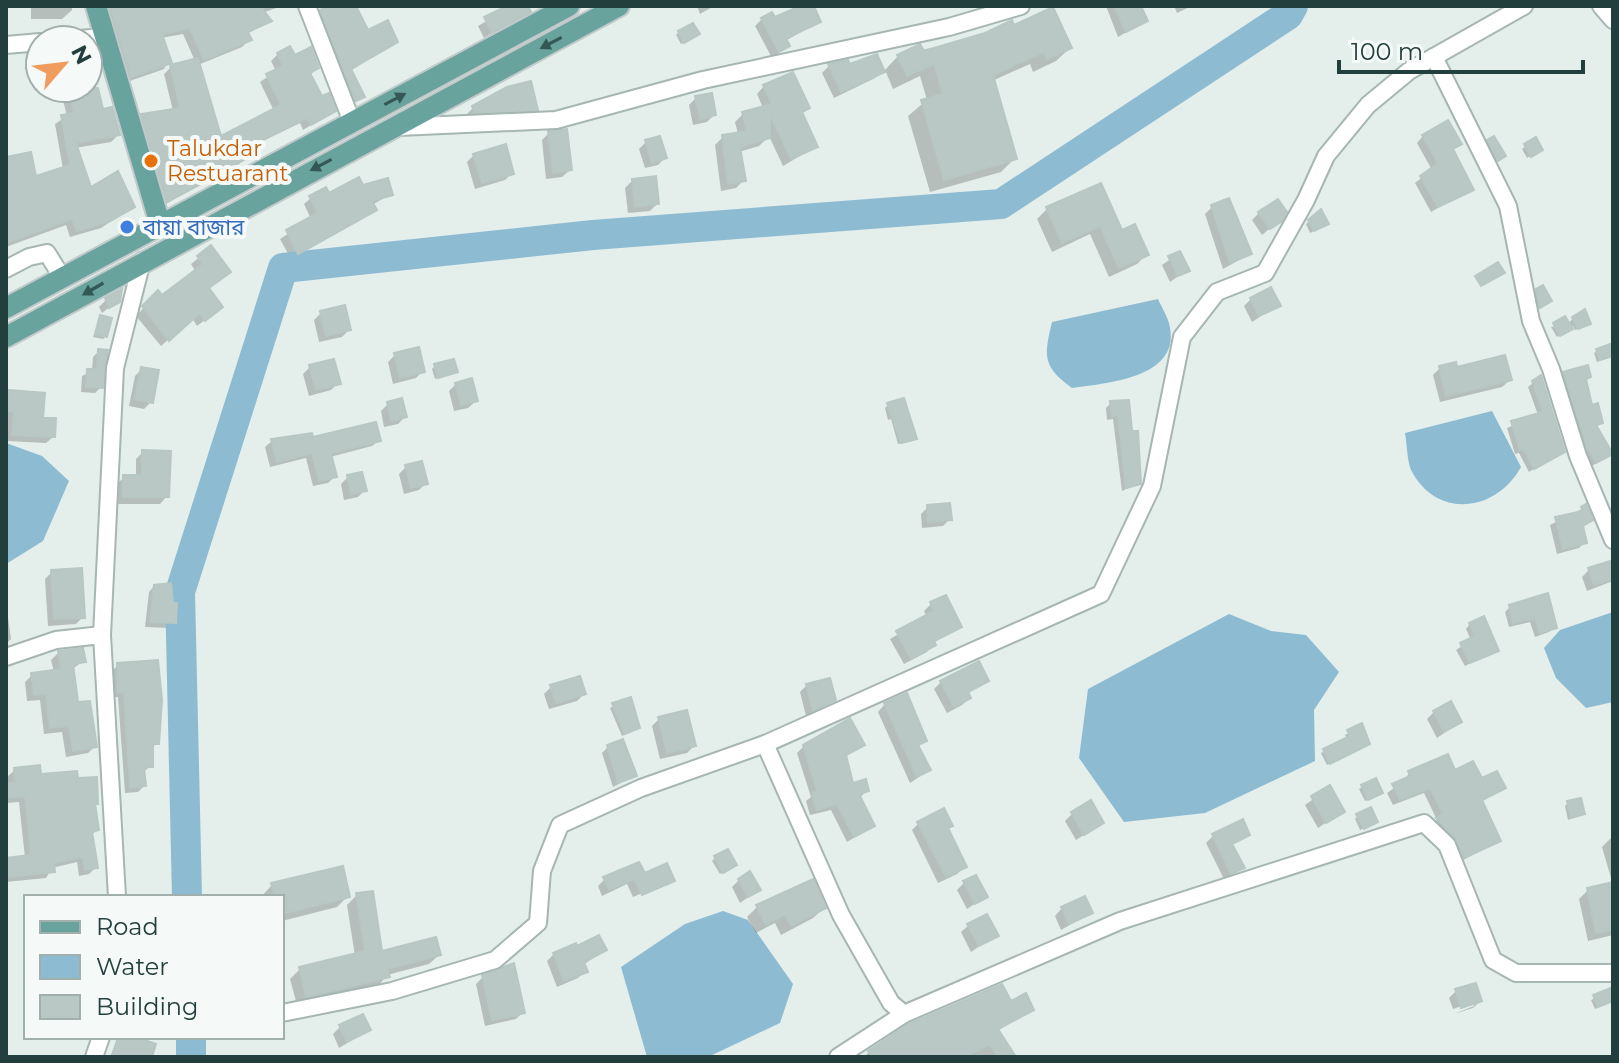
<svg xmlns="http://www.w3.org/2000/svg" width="1619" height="1063" viewBox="0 0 1619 1063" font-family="Montserrat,'Noto Sans Bengali',sans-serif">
<rect width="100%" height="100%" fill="#e4eeeb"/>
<g fill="#8dbbd2">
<path d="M1158 299C1162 308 1169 319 1170 328 1179 378 1107 383 1072 388 1042 366 1044 356 1052 322Z"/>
<path d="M1492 411 1521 467C1496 512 1437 520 1411 470 1407 460 1407 444 1405 433Z"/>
<path d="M6 443 42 456 69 481 43 541 6 564Z"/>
<path d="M1613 612V702L1586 708 1556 678 1544 648 1560 630Z"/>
<path d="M1229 614 1271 631 1306 635 1339 672 1314 710 1315 761 1205 813 1124 822 1079 758 1088 689Z"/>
<path d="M723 911 748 920 793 984 780 1023 708 1057H647L621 967 685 924Z"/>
</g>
<g fill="#0003">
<path d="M31 6H72V10L62 19H31Z"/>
<path d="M98 6H282L265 12 269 20 247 34 249 40 242 47 198 65 220 138 274 111 260 82 276 71 271 61 278 54 317 68 309 76 321 99 334 111 303 130 300 123 259 143 243 154 245 158 238 165 160 207 136 123 142 116 173 111 164 74 171 67 195 61 183 34 161 38 169 63 163 69 170 67 124 83Z"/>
<path d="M333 6H354L367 33 396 42 350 71 362 97 349 107 315 19Z"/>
<path d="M512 6H525L528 11 484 38 478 26Z"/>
<path d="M697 6H714L700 14Z"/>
<path d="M804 6H812L819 22 785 41 788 46 772 58 755 26 762 19 774 20Z"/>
<path d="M1106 6H1139L1146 21 1118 37Z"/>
<path d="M1174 6H1192L1177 13Z"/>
<path d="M1013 28 1070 48 1056 61 1033 72 1030 64 992 81 1015 158 1001 172 930 192 908 116 927 100 920 76 893 89 885 70 898 56Z"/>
<path d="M679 32 694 37 681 44 676 35Z"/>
<path d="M88 58 101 111 118 135 111 142 75 148 89 190 133 207 101 228 70 237 66 225 6 247V159L35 179 63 169 55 124 67 116 60 88H88Z"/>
<path d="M829 66 849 67 882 71 875 78 834 98 822 73Z"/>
<path d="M764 86 807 108 801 114 815 147 783 166 769 136 759 146 739 152 744 180 736 188 721 191 715 145 723 137 738 134 735 122 743 114 763 108 757 94Z"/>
<path d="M696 98 714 115 707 122 693 125 689 105Z"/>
<path d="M473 108 536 109 529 116 467 119 466 115Z"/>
<path d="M549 133 570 170 562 177 546 179 542 140Z"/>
<path d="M1423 136 1459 144 1452 151 1471 189 1431 212 1415 183 1432 170 1417 143Z"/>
<path d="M1535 140 1538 152 1527 158 1522 149Z"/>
<path d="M1489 141 1500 159 1494 162 1486 144Z"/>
<path d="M646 142 665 158 658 165 645 168 639 149Z"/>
<path d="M474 155 512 173 505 180 475 189 467 162Z"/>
<path d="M632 181 657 204 650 211 628 213 625 188Z"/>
<path d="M1100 185 1121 233 1147 254 1137 264 1109 277 1090 234 1052 252 1037 219 1047 209Z"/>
<path d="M362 187 391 194 372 205 374 210 367 216 291 259 280 239 311 219 304 204 311 198Z"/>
<path d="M1212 207 1250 254 1223 269 1205 214Z"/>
<path d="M1320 212 1323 226 1310 233 1306 224Z"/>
<path d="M1259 213 1280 220 1262 235 1252 220Z"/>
<path d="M211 248 207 289 214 313 197 326 192 318 161 346 136 316 158 293 162 298 196 272 191 264Z"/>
<path d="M1179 253 1187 270 1170 282 1162 265Z"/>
<path d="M1537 290 1547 303 1537 309 1534 293Z"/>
<path d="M1251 299 1278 305 1252 322 1244 306Z"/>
<path d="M106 300 118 301 102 313 99 307Z"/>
<path d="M321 313 349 330 342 337 319 342 314 320Z"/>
<path d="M101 317 106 336 103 339 93 337Z"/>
<path d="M1573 318 1589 324 1575 330 1573 326 1557 337 1551 327 1568 324Z"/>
<path d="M99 351 101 387 95 393 81 392 82 376 92 371 93 357Z"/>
<path d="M1597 351 1612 356 1597 362 1594 353Z"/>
<path d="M395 355 423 371 416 378 393 384 388 362Z"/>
<path d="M435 366 456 372 435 379 432 369Z"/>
<path d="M310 367 338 383 331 390 309 396 303 374Z"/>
<path d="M1440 368 1456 370 1510 380 1502 387 1440 402 1433 375Z"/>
<path d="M142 369 151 402 144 409 129 406 135 376Z"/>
<path d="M1565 374 1589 377 1585 381 1591 407 1601 422 1595 428 1610 453 1588 469 1557 381Z"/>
<path d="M1533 383 1563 451 1529 472 1519 453 1515 454 1507 428 1538 415 1528 387Z"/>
<path d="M456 384 476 401 468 408 454 411 449 391Z"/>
<path d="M6 392 43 394 41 419 53 437 46 443 7 441Z"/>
<path d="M1127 402 1139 483 1122 491 1113 419 1107 420 1106 408 1111 403Z"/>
<path d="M388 404 405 417 398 424 384 427 381 411Z"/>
<path d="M888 405 915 438 912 441 898 444 891 419 888 420 885 408Z"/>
<path d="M311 440H379L372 446 330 457 335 476 328 483 313 486 306 458 270 467 265 447 272 441Z"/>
<path d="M143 452 167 496 160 504H117V484L124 477H136V459Z"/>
<path d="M406 467 426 483 419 490 404 494 399 474Z"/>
<path d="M348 477 365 490 358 497 344 500 341 484Z"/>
<path d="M928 507 950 519 943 526 922 528 921 514Z"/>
<path d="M1582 509 1591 520 1581 528 1585 542 1579 548 1557 554 1550 525Z"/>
<path d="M1613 562V581L1587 591 1582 577 1589 570Z"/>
<path d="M52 572 83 617 76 624 48 626 45 579Z"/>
<path d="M154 586 174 622 168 628 145 627 149 592Z"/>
<path d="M1546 596 1554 627 1549 632 1535 637 1530 622 1509 627 1505 612 1510 607Z"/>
<path d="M6 603 11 639 6 644Z"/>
<path d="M931 604 960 626 933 643 927 652 904 664 890 639 927 617 924 611Z"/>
<path d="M1470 624 1496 650 1465 666 1456 650 1471 640 1466 629Z"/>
<path d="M58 653 84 661 72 669 76 704 95 746 88 753 66 757 62 732 44 734 40 700 27 701 25 682 32 675 54 672 51 660Z"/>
<path d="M118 665 157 743 151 748V766L143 772 144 786 138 792 125 793 118 697H112V671Z"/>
<path d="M987 680 967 694 969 698 962 705 947 713 934 689 941 682Z"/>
<path d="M807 685 834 700 806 716 800 692Z"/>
<path d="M551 687 584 694 577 701 549 709 544 694Z"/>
<path d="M629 700 634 730 622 736 610 708Z"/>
<path d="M885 704 924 740 917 747 929 770 910 783 878 712Z"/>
<path d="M1434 712 1460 722 1437 738 1427 719Z"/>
<path d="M659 719 694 746 687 753 660 759 652 726Z"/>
<path d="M1361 726 1368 744 1327 765 1321 753 1347 739 1345 735Z"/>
<path d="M862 744 845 757 851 785 867 791 859 798 873 826 847 842 831 810 810 815 806 801 811 797 797 753 804 746Z"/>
<path d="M608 747 634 776 613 787 602 753Z"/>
<path d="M15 770 76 780 96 804 93 806 97 830 90 836 96 867 89 874 79 876 77 862 52 868 46 878 6 882V860L25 858 19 802 6 803 8 776Z"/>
<path d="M1409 773H1454L1503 788 1481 802 1499 840 1458 863 1431 825 1437 820 1424 793 1393 805 1387 793 1404 781Z"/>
<path d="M1362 787 1378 795 1365 801 1359 789Z"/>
<path d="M1329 788 1343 811 1318 828 1305 805Z"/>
<path d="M1568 803 1583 814 1568 820 1565 806Z"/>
<path d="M1072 814 1102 823 1076 840 1065 821Z"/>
<path d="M1358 816 1373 824 1360 830 1355 819Z"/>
<path d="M919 823 951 825 946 830 964 867 957 874 938 883 912 830Z"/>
<path d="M1248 834 1231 846 1242 867 1224 879 1206 843 1213 836Z"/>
<path d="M1611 838H1613V935L1588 941 1579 899 1588 890 1613 885 1602 847Z"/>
<path d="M715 858 731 868 720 874 712 861Z"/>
<path d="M644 876 673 880 667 886V882L633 897 627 884 602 896 598 886 605 879Z"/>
<path d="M739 880 758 890 740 903 732 887Z"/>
<path d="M964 883 985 897 967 909 957 890Z"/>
<path d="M272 885 348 896 337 907 282 921V897H261Z"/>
<path d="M357 895 381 953 439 955 429 964 387 975 378 986 297 1005 290 979 300 969 355 956 347 905Z"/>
<path d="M757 907 824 908 813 918 781 935 775 923 756 933 747 917Z"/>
<path d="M1062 908 1091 913 1061 930 1055 916Z"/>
<path d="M968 926 996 935 971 952 961 932Z"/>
<path d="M576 949 605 950 583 965 585 971 578 978 557 987 547 961 554 954Z"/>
<path d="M483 977 523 1012 516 1019 485 1026 476 984Z"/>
<path d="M1613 989V1001L1595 1009 1591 1000Z"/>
<path d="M1456 991 1480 1001 1473 1008 1454 1014 1474 1006V1002L1453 1009 1449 998Z"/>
<path d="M1010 1004 1032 1009 997 1031 1008 1057H864L869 1052Z"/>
<path d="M340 1027 369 1030 339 1048 333 1034Z"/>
<path d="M59 1037H75L59 1040Z"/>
<path d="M118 1037H128L150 1057H110Z"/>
</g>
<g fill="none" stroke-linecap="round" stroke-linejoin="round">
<g stroke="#8dbbd2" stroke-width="30">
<path d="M187 897 180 592 283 268 593 235 1001 204 1288 15 1293 6"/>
<path d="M191 1037V1057"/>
</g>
</g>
<g fill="#b9c8c5" stroke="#b7c7c3" stroke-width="2">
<path d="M110 6H260L272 21 248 32 252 40 204 60 190 28 162 34 172 63 131 77Z"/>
<path d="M329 6H356L368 30 388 20 398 42 351 69 365 97 356 101 320 10Z"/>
<path d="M507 6H528L531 12 492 33 484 17Z"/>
<path d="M800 6H814L821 22 786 38 790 46 779 52 761 18 772 12 775 17Z"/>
<path d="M1114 6H1141L1148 21 1126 32Z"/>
<path d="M1053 7 1072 48 1047 59 1044 52 993 75 1017 159 944 180 921 100 943 94 934 64 907 76 897 55 920 44 924 51 985 33 1012 20 1014 25Z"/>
<path d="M693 23 700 34 684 43 678 31Z"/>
<path d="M290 46 295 55 311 47 319 68 310 73 322 96 329 93 336 111 311 125 307 118 260 140 262 143 244 152 247 158 167 202 141 114 180 108 170 65 198 58 221 136 281 105 266 74 283 66 277 53Z"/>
<path d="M877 54 885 72 841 92 828 64 848 60 850 64Z"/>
<path d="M793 72 810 108 802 112 818 147 791 159 770 114V138L740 147 746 181 728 184 722 135 747 131 742 112 772 104 763 85Z"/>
<path d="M531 81 538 110 474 113 472 106 507 87Z"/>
<path d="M69 88H98L103 109 112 107 120 135 76 143 91 187 118 171 135 207 110 221 77 231 72 219 6 243V157L31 152 36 176 70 165 61 115 74 113Z"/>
<path d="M712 93 716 115 700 119 695 96Z"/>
<path d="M1448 120 1462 144 1453 149 1474 190 1438 207 1420 176 1438 163 1422 135Z"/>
<path d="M567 129 572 170 553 173 548 131Z"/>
<path d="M660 136 667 158 652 163 645 140Z"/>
<path d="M1494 136 1506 156 1498 161 1487 140Z"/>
<path d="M1536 137 1543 150 1531 157 1524 144Z"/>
<path d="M506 144 514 174 482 183 473 154Z"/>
<path d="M656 176 659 204 635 207 632 179Z"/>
<path d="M359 177 363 185 388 178 393 195 372 201 377 210 298 254 286 230 318 213 309 196 326 187 329 193Z"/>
<path d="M1101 183 1122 230 1135 224 1149 255 1119 268 1100 226 1062 243 1046 207Z"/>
<path d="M1229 198 1252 254 1230 263 1211 205Z"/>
<path d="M1278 199 1287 212 1281 222 1270 229 1258 212Z"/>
<path d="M1321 209 1329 224 1314 231 1308 220Z"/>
<path d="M211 245 231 272 209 288 223 307 205 321 200 313 169 341 142 306 158 290 162 295 203 264 197 256Z"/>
<path d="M1180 251 1190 271 1178 276 1168 256Z"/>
<path d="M1498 262 1505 273 1481 286 1475 276Z"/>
<path d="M1543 285 1552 301 1540 308 1536 289Z"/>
<path d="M1271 287 1281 306 1259 316 1250 298Z"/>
<path d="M122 289 120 302 109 308 105 298Z"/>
<path d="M345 305 351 330 326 336 320 311Z"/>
<path d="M1585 309 1591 324 1578 329 1572 317Z"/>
<path d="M100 315 112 318 107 337 95 334Z"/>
<path d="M1565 316 1573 329 1560 336 1553 323Z"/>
<path d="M1610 344 1613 356 1600 360 1596 349Z"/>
<path d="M419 347 425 372 400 378 394 353Z"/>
<path d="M98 349 108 350 103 388 86 387 87 369H97Z"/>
<path d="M1505 355 1512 380 1446 396 1439 366 1456 362 1457 367Z"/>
<path d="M334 359 341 384 316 390 309 365Z"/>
<path d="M454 359 458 372 438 378 434 364Z"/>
<path d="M1588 365 1591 377 1586 379 1592 405 1598 403 1603 423 1596 425 1613 454 1596 463 1587 447 1563 372Z"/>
<path d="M141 367 159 370 153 403 135 399Z"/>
<path d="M1541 375 1565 452 1534 469 1524 449 1520 450 1511 421 1543 412 1532 381Z"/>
<path d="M472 378 478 401 461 405 455 383Z"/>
<path d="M9 390 45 393 43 418H56L55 437 12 435 14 411H8Z"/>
<path d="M402 398 407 417 391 421 387 402Z"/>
<path d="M904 398 917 439 901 443 887 403Z"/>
<path d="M1129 400 1132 431H1138L1141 484 1126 488 1118 415 1112 416 1110 401Z"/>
<path d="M376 422 381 441 331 453 337 477 319 481 312 453 277 462 271 439 312 433 313 437Z"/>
<path d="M142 450 171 451 169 497H123V475H142Z"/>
<path d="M422 461 428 484 411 488 405 465Z"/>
<path d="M362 472 367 491 351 494 347 475Z"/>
<path d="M950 503 952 520 928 522 927 505Z"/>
<path d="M1586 504 1593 520 1583 526 1587 543 1563 549 1555 517 1583 511 1581 507Z"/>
<path d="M1613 560V579L1594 585 1588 568Z"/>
<path d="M82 568 85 618 54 619 51 570Z"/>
<path d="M171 583 173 603H177L176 623 150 622 154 585Z"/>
<path d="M1548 593 1557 628 1540 633 1535 618 1513 623 1509 605Z"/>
<path d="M946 595 962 627 934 641 936 645 911 659 896 631 934 611 930 602Z"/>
<path d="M1484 616 1499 651 1470 663 1460 643 1475 636 1469 623Z"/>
<path d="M83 648 86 662 73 664 78 702 90 701 97 747 73 751 69 726 50 728 46 694 34 695 31 673 61 669 58 651Z"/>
<path d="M158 660 162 700 159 744H153V767H144L146 786 130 788 124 692H118L117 663Z"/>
<path d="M979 661 989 681 968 692 971 698 954 707 940 681Z"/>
<path d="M580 676 586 694 556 703 550 685Z"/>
<path d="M830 678 836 700 813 711 806 684Z"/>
<path d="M907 693 927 741 918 745 931 770 917 777 884 703Z"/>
<path d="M631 697 640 728 625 734 612 703Z"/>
<path d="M1451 701 1462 722 1444 732 1433 711Z"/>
<path d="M687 710 696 746 667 753 658 717Z"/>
<path d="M850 718 865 745 846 755 853 783 866 779 869 791 859 794 875 826 854 837 837 804 816 810 812 793 817 791 803 745Z"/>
<path d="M1362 723 1370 744 1330 764 1323 749 1350 736 1347 730Z"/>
<path d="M623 739 637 776 618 783 607 745Z"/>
<path d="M1448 754 1455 770 1473 761 1482 778 1497 771 1506 788 1482 800 1501 841 1464 858 1455 838 1436 818 1443 814 1430 788 1400 800 1392 784 1410 776 1408 771Z"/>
<path d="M40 765 41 774 77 771 78 778 97 777 98 804H95L99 830 92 832 98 868 85 870 83 857 54 863 55 872 6 877V858L31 855 25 796 6 798V783H15L14 768Z"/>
<path d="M1376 778 1383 793 1368 800 1361 785Z"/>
<path d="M1330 785 1345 812 1326 823 1311 796Z"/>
<path d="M1581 798 1585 814 1571 818 1567 801Z"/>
<path d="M1091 800 1104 823 1084 835 1071 812Z"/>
<path d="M1371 807 1378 822 1364 829 1356 814Z"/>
<path d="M944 808 953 826 948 828 967 867 946 877 917 822Z"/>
<path d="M1243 819 1250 835 1232 844 1245 868 1231 874 1212 834Z"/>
<path d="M728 849 737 865 723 873 714 856Z"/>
<path d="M639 862 645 873 667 863 675 881 642 895 634 879 609 890 603 877Z"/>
<path d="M343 866 350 897 282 914V897H275L271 883Z"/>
<path d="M750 871 761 890 748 897 738 879Z"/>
<path d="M976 875 988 897 975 904 963 881Z"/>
<path d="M813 879 826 908 791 926 785 914 766 925 756 905Z"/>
<path d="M1613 882V930L1596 933 1587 888Z"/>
<path d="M373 891 382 951 436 937 441 955 387 969 390 977 306 997 299 967 365 951 356 893Z"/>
<path d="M1085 896 1093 913 1069 924 1061 907Z"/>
<path d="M987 914 999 936 979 946 967 924Z"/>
<path d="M599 935 607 950 584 962 588 972 564 981 553 953 576 943 577 946Z"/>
<path d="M514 963 525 1013 492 1020 482 975Z"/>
<path d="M1476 983 1482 1001 1461 1008 1455 989Z"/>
<path d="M1002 984 1011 1001 1026 993 1034 1010 998 1029 1016 1057H998L990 1044 964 1057H872L868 1051 909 1024Z"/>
<path d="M1613 987V1001L1598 1007 1593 995Z"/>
<path d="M363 1014 371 1030 347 1042 339 1025Z"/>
<path d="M118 1037H135L156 1044 152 1057H112Z"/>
</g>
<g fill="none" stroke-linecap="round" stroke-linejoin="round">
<defs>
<g id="minor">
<path d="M307 6 352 122"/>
<path d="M1601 6 1613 20"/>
<path d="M69 40 103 37"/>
<path d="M6 45 40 42"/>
<path d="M1434 57 1508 206 1531 321 1551 369 1578 456 1613 540"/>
<path d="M399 127 556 120 703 80 949 27 1021 6"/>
<path d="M6 269 29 257 47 253 62 277"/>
<path d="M6 657 56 640 102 635"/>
<path d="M765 744 841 915 891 1003 904 1014"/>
<path d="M117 897 102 635 115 368 142 261"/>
<path d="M282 1013 392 991 495 960 538 923 542 871 560 825 641 788 765 744 1101 594 1152 486 1182 337 1217 292 1265 273 1306 200 1326 156 1368 105 1409 71 1524 6"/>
<path d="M94 1057 101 1037"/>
<path d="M838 1057 904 1014 1120 921 1424 823 1447 845 1493 960 1516 973H1613"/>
</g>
<g id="major">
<path d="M96 6 160 224"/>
<path d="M6 308 569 6"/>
<path d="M6 337 619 6"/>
</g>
</defs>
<use href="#minor" stroke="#a6b6b3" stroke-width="20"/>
<use href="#major" stroke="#c1c9c9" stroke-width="24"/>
<use href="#minor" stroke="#fff" stroke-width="16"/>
<use href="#major" stroke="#69a39e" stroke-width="20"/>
</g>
<defs><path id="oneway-solid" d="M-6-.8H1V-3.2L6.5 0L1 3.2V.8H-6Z" transform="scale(2)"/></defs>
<g fill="#345855">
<use href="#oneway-solid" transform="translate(551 43) rotate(152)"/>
<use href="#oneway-solid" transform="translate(395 99) rotate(-28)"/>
<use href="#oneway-solid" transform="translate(321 165) rotate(152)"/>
<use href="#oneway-solid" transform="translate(93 289) rotate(150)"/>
</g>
<circle fill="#e8710a" stroke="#f5faf8" stroke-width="3" cx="151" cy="161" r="8"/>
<circle fill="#3f7fe0" stroke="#f5faf8" stroke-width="3" cx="127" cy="227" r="8"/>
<g text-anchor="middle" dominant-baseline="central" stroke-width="8" stroke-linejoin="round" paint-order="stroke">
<g font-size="22" fill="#c56008" stroke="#f5faf8" text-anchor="start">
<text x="167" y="148">Talukdar<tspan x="167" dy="25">Restuarant</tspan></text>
</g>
<g font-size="22" fill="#366cbe" stroke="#f5faf8" text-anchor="start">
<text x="143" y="227">বায়া বাজার</text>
</g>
</g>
<rect width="1619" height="1063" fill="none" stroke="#233f3d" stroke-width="16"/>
<rect x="24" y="895" width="260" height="144" fill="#f5faf8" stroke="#a1afad" stroke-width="2"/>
<rect x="40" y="921" width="40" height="12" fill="#69a39e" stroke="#a1afad" stroke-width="2"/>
<text x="96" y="935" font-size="24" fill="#233f3d">Road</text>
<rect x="40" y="955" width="40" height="24" fill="#8dbbd2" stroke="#a1afad" stroke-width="2"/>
<text x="96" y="975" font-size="24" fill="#233f3d">Water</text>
<rect x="40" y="995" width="40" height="24" fill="#b9c8c5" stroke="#a1afad" stroke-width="2"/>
<text x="96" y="1015" font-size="24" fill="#233f3d">Building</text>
<g transform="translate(64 64) rotate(62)"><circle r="38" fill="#f5faf8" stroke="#a1afad" stroke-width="2"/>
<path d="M0-6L14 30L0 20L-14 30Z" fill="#f19c5f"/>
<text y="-12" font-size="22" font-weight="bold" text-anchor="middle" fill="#233f3d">N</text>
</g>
<path d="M1339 60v12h244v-12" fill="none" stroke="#233f3d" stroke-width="4"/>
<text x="1351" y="60" font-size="24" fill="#233f3d" stroke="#f5faf8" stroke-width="6" paint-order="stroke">100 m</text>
</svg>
